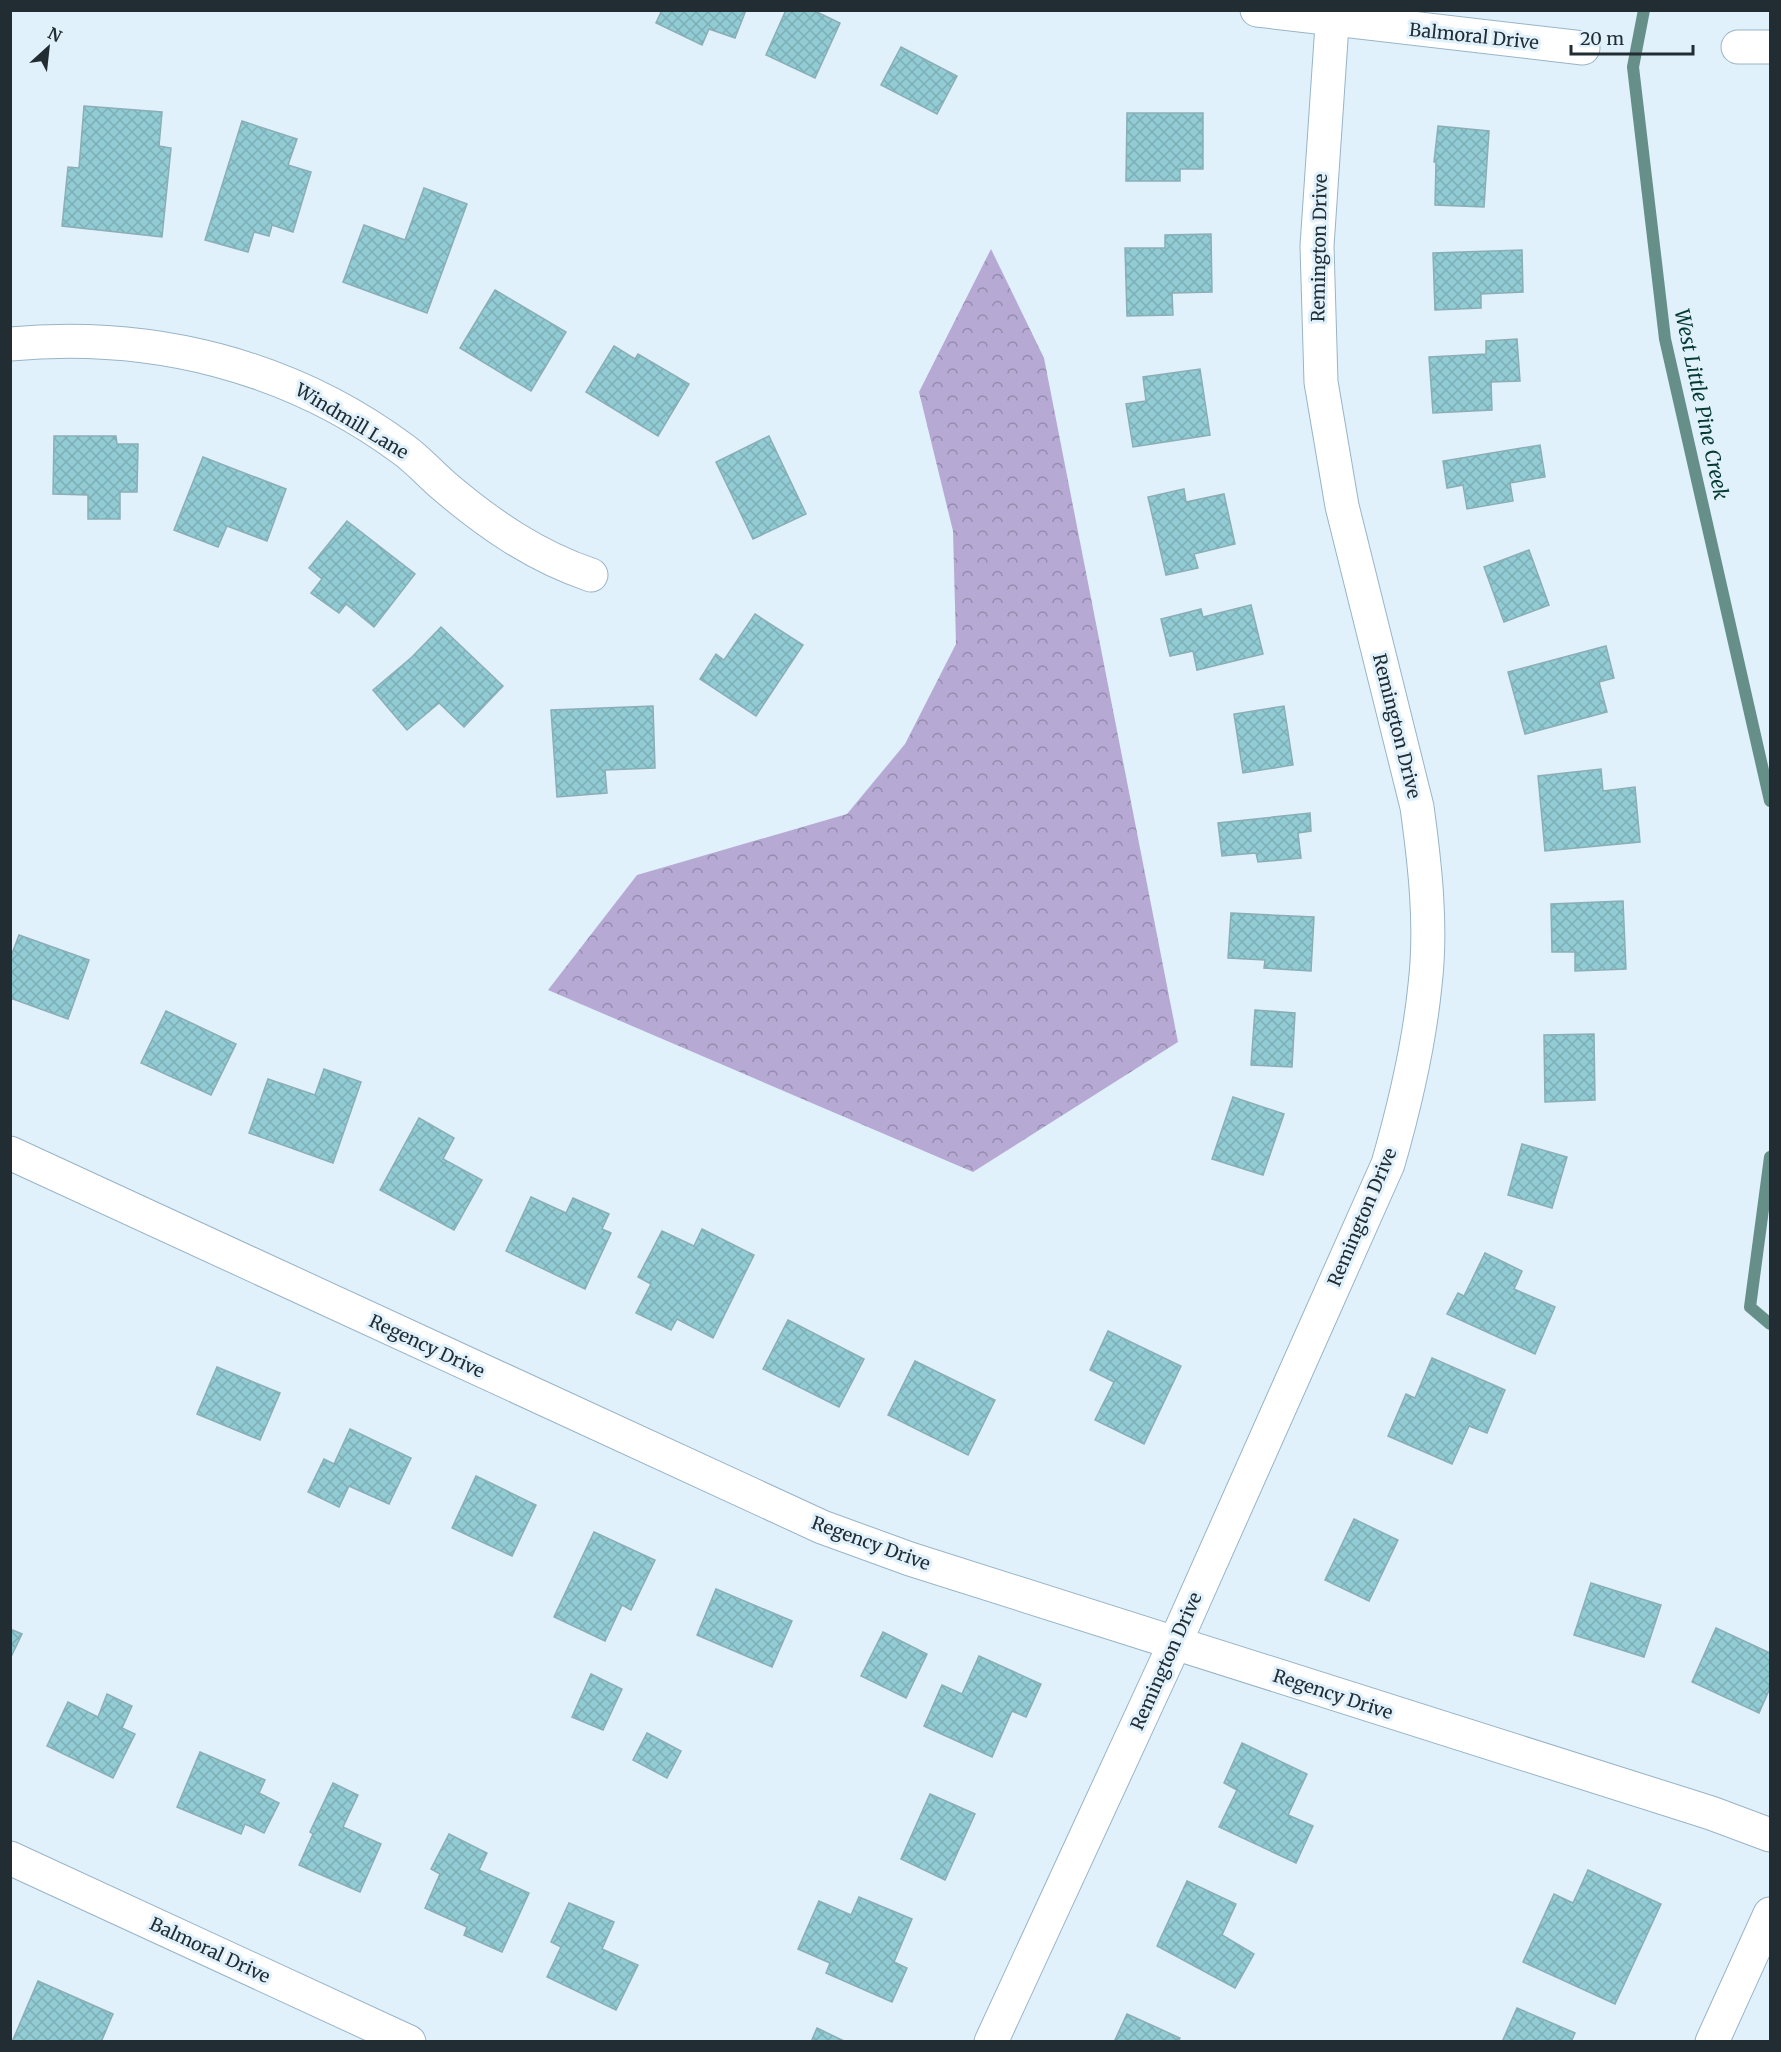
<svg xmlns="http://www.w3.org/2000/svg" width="1781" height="2052" viewBox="0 0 1781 2052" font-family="Merriweather,serif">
<defs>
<pattern id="forest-crowns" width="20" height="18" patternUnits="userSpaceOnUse" patternTransform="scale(1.5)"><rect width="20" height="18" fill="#b6aad4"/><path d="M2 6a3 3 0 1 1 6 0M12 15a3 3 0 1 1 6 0" fill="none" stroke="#948bad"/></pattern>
<pattern id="building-cross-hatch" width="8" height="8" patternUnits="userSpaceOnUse" patternTransform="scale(1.5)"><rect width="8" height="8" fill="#91cbd4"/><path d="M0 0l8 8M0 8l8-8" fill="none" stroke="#7daeb6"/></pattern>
</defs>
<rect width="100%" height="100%" fill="#e0f1fc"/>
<path fill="url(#forest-crowns)" d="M991 249 1044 358 1178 1042 973 1172 548 990 637 875 847 814 905 744 956 644 953 531 919 392Z"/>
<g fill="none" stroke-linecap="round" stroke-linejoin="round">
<g stroke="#668f89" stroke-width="12">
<path d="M1644 10 1633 67 1665 339 1770 801"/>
<path d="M1770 1157 1750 1307 1770 1324"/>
</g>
</g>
<g fill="url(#building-cross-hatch)" stroke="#8baeb4" stroke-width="1.5">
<path d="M662 10H746L735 38 709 29 702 45 656 23Z"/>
<path d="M786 10H813L840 23 815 78 766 55Z"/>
<path d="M901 47 957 76 937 114 881 85Z"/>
<path d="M84 106 162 112 159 146 171 148 162 237 62 226 68 167 79 168Z"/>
<path d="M1127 113H1203V169H1180V181H1126Z"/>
<path d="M242 121 297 139 288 165 311 172 293 232 272 225 269 236 254 232 248 252 205 240Z"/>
<path d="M1438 126 1489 131 1484 207 1435 205 1436 162H1434Z"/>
<path d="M424 188 467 204 427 313 343 282 364 225 405 240Z"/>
<path d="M1211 234 1212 292 1172 293 1173 315 1127 316 1125 248H1165V235Z"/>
<path d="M1522 250 1523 292 1481 294V308L1435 310 1433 253Z"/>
<path d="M495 290 566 332 531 391 460 348Z"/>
<path d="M1517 339 1520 381 1491 382 1492 410 1433 413 1429 357 1486 354V341Z"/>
<path d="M614 346 635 359 638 354 689 384 658 436 586 392Z"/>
<path d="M1200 369 1210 435 1133 447 1126 404 1146 401 1143 377Z"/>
<path d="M54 436H116L117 444H138L137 492H120V519H88V495L53 494Z"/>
<path d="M769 436 806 514 753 539 716 462Z"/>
<path d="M1540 445 1545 477 1510 483 1513 501 1467 509 1463 485 1447 488 1443 461Z"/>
<path d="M203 457 286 489 267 541 227 526 218 547 174 530Z"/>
<path d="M1184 489 1186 502 1224 494 1235 544 1194 554 1198 568 1166 575 1148 497Z"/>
<path d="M347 521 415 574 374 627 346 604 339 613 311 593 322 579 309 568Z"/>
<path d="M1529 550 1549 605 1504 622 1484 567Z"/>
<path d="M1251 605 1263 654 1197 670 1193 651 1170 656 1161 619 1201 609 1203 617Z"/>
<path d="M755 614 803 645 756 716 700 679 716 654 724 660Z"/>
<path d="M441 627 503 686 464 727 439 703 407 730 373 690 412 657Z"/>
<path d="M1606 646 1614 678 1599 682 1607 712 1525 734 1508 672Z"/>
<path d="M653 706 655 768 605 770 607 793 557 797 551 710Z"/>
<path d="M1284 706 1293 765 1243 773 1234 714Z"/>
<path d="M1601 769 1603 791 1635 787 1640 842 1545 851 1538 776Z"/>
<path d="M1310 813 1311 831 1298 833 1301 858 1258 862 1256 853 1222 856 1218 823Z"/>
<path d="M1623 901 1626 969 1575 971V952H1552L1551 904Z"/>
<path d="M1231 913 1314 917 1311 971 1264 968 1265 960 1228 958Z"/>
<path d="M19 935 89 960 68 1019 10 998V959Z"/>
<path d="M1255 1010 1295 1013 1292 1067 1251 1065Z"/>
<path d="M166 1011 236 1044 211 1095 141 1063Z"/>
<path d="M1594 1034 1595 1100 1545 1102 1544 1035Z"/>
<path d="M324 1069 361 1082 333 1163 249 1133 268 1079 315 1095Z"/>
<path d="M1233 1097 1284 1114 1263 1175 1212 1159Z"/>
<path d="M419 1118 454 1138 443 1159 482 1180 454 1230 380 1190Z"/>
<path d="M1522 1144 1567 1157 1552 1208 1508 1195Z"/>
<path d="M531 1197 566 1213 573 1198 609 1214 602 1229 611 1233 585 1289 506 1251Z"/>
<path d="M702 1229 754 1255 713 1338 677 1319 671 1330 636 1313 651 1284 638 1277 662 1231 694 1246Z"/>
<path d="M1485 1253 1522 1271 1514 1289 1555 1307 1535 1354 1447 1314 1458 1293 1464 1296Z"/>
<path d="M788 1320 864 1359 839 1407 763 1369Z"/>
<path d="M1108 1331 1181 1366 1144 1444 1095 1420 1114 1382 1090 1370Z"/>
<path d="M1432 1358 1505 1390 1487 1433 1469 1426 1452 1464 1388 1436 1406 1394 1415 1398Z"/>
<path d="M915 1361 995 1400 968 1455 888 1415Z"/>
<path d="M217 1367 280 1393 260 1440 197 1414Z"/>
<path d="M350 1429 411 1458 389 1504 349 1486 339 1507 308 1492 324 1459 334 1464Z"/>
<path d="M476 1476 536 1505 512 1556 452 1528Z"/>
<path d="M1354 1519 1398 1540 1369 1601 1325 1580Z"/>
<path d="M594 1532 655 1560 631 1610 622 1605 605 1641 554 1617Z"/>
<path d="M1591 1583 1661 1605 1644 1657 1574 1635Z"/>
<path d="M716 1589 792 1621 772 1667 697 1635Z"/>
<path d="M1716 1628 1770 1653V1688L1759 1713 1692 1682Z"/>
<path d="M10 1629 22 1634 10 1659Z"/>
<path d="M883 1632 927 1654 906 1698 861 1676Z"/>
<path d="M979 1656 1041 1684 1026 1717 1012 1711 992 1757 924 1726 942 1685 962 1694Z"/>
<path d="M591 1674 622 1689 603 1730 572 1717Z"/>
<path d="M107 1694 132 1706 122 1728 135 1734 113 1778 47 1746 68 1702 98 1717Z"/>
<path d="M647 1733 681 1751 667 1778 633 1760Z"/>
<path d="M1242 1743 1307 1774 1288 1815 1313 1826 1296 1863 1219 1827 1237 1790 1224 1783Z"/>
<path d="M200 1752 265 1780 259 1793 279 1803 264 1833 245 1824 241 1834 177 1807Z"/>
<path d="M333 1783 358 1795 343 1827 381 1844 360 1892 299 1865 313 1834 310 1832Z"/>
<path d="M930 1794 975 1814 945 1880 901 1859Z"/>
<path d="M449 1834 487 1853 479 1870 529 1893 502 1952 464 1935 467 1927 425 1908 440 1874 431 1869Z"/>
<path d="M1588 1870 1661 1904 1615 2004 1523 1962 1554 1894 1573 1903Z"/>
<path d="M1187 1881 1236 1904 1222 1935 1254 1954 1235 1988 1157 1946Z"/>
<path d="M859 1897 912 1919 894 1962 907 1968 892 2002 826 1973 830 1963 798 1949 819 1901 851 1915Z"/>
<path d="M569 1903 614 1922 602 1949 638 1965 616 2010 547 1977 561 1947 551 1942Z"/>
<path d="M38 1981 113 2014 101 2042H12Z"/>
<path d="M1517 2008 1575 2033 1571 2042H1502Z"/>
<path d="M1127 2014 1180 2038 1178 2042H1114Z"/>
<path d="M817 2028 846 2042H811Z"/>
</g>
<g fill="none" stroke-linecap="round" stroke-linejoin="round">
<defs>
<g id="street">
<path d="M1257 10 1583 48"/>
<path d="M1738 47H1770"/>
<path d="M10 344C152 331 290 365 404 450 419 461 431 475 444 486 490 525 535 556 591 575"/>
<path d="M10 1153 822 1527 910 1559 1711 1813 1770 1835"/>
<path d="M10 1858 409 2042"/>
<path d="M991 2042 1175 1643 1388 1164C1405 1105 1419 1046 1425 985 1432 927 1425 865 1417 807L1342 506 1321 382 1317 246 1333 10"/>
<path d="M1712 2042 1770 1914"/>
</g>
</defs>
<use href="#street" stroke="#99b4c6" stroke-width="35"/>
<use href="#street" stroke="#fff" stroke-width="33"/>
</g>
<g text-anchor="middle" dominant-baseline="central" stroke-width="6" stroke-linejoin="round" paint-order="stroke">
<g font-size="18" fill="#212c33" stroke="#e0f1fc">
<text transform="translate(1474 36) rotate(6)">Balmoral Drive</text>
<text transform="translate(1319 248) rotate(-89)">Remington Drive</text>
<text transform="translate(352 421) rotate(31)">Windmill Lane</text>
<text transform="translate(1397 726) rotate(76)">Remington Drive</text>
<text transform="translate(1362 1217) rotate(-67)">Remington Drive</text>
<text transform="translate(427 1346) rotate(25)">Regency Drive</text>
<text transform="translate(871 1543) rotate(20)">Regency Drive</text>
<text transform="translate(1166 1661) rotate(-66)">Remington Drive</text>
<text transform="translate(1333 1694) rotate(18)">Regency Drive</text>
<text transform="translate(210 1950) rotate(25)">Balmoral Drive</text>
</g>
<g font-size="20" font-style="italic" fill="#063b32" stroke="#e0f1fc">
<text transform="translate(1702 404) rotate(78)">West Little Pine Creek</text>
</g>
</g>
<rect width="1781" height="2052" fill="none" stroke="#212c33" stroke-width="24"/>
<g transform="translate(48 48) rotate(27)" stroke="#e0f1fc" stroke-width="4.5" paint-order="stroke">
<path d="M0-4.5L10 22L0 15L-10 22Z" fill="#212c33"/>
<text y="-9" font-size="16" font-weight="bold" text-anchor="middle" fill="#212c33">N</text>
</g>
<path d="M1571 45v9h122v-9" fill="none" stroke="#212c33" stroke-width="3"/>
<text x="1580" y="45" font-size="18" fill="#212c33" stroke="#e0f1fc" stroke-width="4.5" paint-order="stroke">20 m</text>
</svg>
